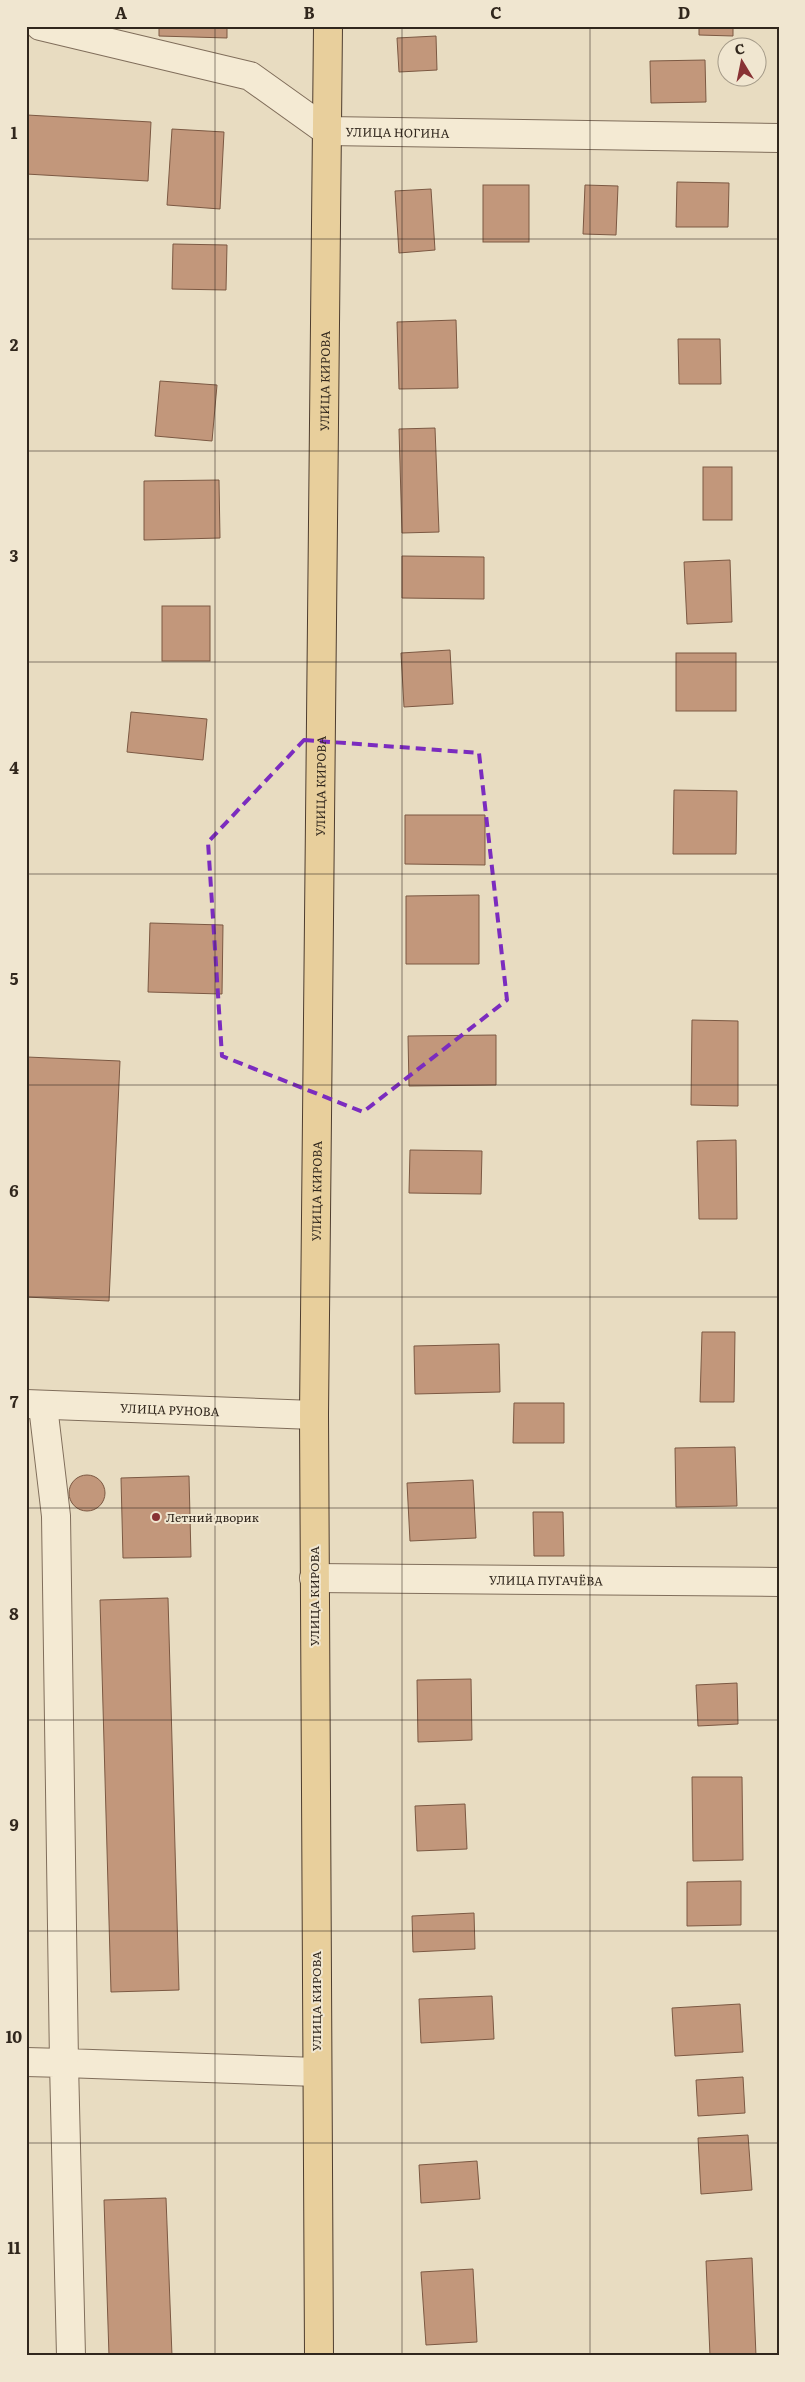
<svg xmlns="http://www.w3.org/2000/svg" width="805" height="2382" viewBox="0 0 805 2382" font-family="Literata,serif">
<rect width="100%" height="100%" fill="#e8dcc1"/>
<g fill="#c2977b" stroke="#7c5943">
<path d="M159 26H227V38L159 36Z"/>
<path d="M699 26H733V36L699 35Z"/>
<path d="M436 36 437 70 399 72 397 38Z"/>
<path d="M705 60 706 102 651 103 650 61Z"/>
<path d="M27 115 151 122 148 181 26 174Z"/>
<path d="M172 129 224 132 220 209 167 205Z"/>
<path d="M677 182 729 183 728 227H676Z"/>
<rect x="483" y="185" width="46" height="57"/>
<path d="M585 185 618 186 616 235 583 234Z"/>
<path d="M431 189 435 250 399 253 395 191Z"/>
<path d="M173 244 227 245 226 290 172 289Z"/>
<path d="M456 320 458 388 399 389 397 322Z"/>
<path d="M678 339H720L721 384H679Z"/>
<path d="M160 381 217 385 212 441 155 436Z"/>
<path d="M435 428 439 532 402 533 399 429Z"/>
<rect x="703" y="467" width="29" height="53"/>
<path d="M219 480 220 538 144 540V481Z"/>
<path d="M402 556 484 557V599L402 598Z"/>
<path d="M730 560 732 622 687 624 684 562Z"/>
<rect x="162" y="606" width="48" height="55"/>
<path d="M450 650 453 704 404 707 401 653Z"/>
<rect x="676" y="653" width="60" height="58"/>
<path d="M131 712 207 719 203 760 127 752Z"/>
<path d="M674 790 737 791 736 854H673Z"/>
<path d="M405 815H485V865L405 864Z"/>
<path d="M479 895V964H406V896Z"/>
<path d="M150 923 223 925 222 994 148 992Z"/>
<path d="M692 1020 738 1021V1106L691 1105Z"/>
<path d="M496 1035V1085L409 1086 408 1036Z"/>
<path d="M27 1057 120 1061 109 1301 26 1297Z"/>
<path d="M736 1140 737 1219H699L697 1141Z"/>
<path d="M410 1150 482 1151 481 1194 409 1193Z"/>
<path d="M702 1332H735L734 1402H700Z"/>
<path d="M499 1344 500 1392 415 1394 414 1346Z"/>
<path d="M514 1403H564V1443H513Z"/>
<path d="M735 1447 737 1506 676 1507 675 1448Z"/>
<circle cx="87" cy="1493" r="18"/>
<path d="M189 1476 191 1557 123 1558 121 1478Z"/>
<path d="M473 1480 476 1538 410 1541 407 1483Z"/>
<path d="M533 1512H563L564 1556H534Z"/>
<path d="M168 1598 179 1990 111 1992 100 1600Z"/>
<path d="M471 1679 472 1740 418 1742 417 1680Z"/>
<path d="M737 1683 738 1724 698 1726 696 1685Z"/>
<path d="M692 1777H742L743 1860 693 1861Z"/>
<path d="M465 1804 467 1849 417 1851 415 1806Z"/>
<path d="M741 1881V1925L687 1926V1882Z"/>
<path d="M474 1913 475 1949 413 1952 412 1916Z"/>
<path d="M492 1996 494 2039 421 2043 419 1999Z"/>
<path d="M740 2004 743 2052 675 2056 672 2008Z"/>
<path d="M743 2077 745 2113 698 2116 696 2080Z"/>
<path d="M748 2135 752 2190 701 2194 698 2138Z"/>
<path d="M477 2161 480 2199 421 2203 419 2165Z"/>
<path d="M166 2198 172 2356H109L104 2200Z"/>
<path d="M752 2258 756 2356H710L706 2261Z"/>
<path d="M473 2269 477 2342 426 2345 421 2272Z"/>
</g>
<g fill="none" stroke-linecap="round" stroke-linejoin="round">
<defs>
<g id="minor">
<path id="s1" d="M40 26 250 76 327 131 779 138"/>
<path id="s2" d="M26 1404 314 1415"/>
<path d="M43 1406 56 1516 64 2063 316 2072"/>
<path id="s3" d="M314 1578 779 1582"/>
<path d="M26 2062 64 2063 71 2356"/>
</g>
<g id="major">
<path id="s4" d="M319 2356 314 1415 328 26"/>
</g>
</defs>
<use href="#minor" stroke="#806e5b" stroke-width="30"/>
<use href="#major" stroke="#4e3d2f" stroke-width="30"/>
<use href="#minor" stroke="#f4ead3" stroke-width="28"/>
<use href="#major" stroke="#e8cf9c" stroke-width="28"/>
</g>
<path fill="none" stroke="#7b2cbf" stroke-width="4" stroke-dasharray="10 6" stroke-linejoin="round" d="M304 740 479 753 507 1000 363 1112 222 1056 208 842Z"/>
<path fill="none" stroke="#31271d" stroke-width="1" stroke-opacity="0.55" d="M215 26V2356M402 26V2356M590 26V2356M26 239H779M26 451H779M26 662H779M26 874H779M26 1085H779M26 1297H779M26 1508H779M26 1720H779M26 1931H779M26 2143H779"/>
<circle fill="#883234" stroke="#f0e6d0" stroke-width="2" cx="156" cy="1517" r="5"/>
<g text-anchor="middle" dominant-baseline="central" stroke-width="4" stroke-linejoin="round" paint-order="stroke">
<g font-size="12" fill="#31271d" stroke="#f0e6d0">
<text stroke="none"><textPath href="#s1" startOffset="381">УЛИЦА НОГИНА</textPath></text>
<text stroke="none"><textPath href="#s4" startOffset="1975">УЛИЦА КИРОВА</textPath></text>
<text stroke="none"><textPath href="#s4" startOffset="1570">УЛИЦА КИРОВА</textPath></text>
<text stroke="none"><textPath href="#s4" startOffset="1165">УЛИЦА КИРОВА</textPath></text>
<text stroke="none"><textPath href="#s2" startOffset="144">УЛИЦА РУНОВА</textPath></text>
<text stroke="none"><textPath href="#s3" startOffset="232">УЛИЦА ПУГАЧЁВА</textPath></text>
<text transform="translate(314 1596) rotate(-90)">УЛИЦА КИРОВА</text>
<text transform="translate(316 2001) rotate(-90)">УЛИЦА КИРОВА</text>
</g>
<g font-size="12" fill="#31271d" stroke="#f0e6d0" text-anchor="start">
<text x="166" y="1517">Летний дворик</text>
</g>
</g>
<rect width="805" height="2382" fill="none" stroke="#f0e6d0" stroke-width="55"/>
<g transform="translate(742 62) rotate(350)"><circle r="24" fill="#f0e6d0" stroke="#a49a88"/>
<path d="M0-4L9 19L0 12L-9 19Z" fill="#883234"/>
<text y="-8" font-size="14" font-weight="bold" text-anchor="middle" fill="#31271d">С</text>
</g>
<rect x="28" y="28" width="750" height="2326" fill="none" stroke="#31271d" stroke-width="2"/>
<g font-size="16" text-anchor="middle" font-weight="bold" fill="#31271d">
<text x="121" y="19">A</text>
<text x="309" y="19">B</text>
<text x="496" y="19">C</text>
<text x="684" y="19">D</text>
<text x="14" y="139">1</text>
<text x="14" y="351">2</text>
<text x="14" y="562">3</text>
<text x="14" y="774">4</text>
<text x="14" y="985">5</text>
<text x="14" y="1197">6</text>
<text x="14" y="1408">7</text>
<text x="14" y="1620">8</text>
<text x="14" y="1831">9</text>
<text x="14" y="2043">10</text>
<text x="14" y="2254">11</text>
</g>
</svg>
